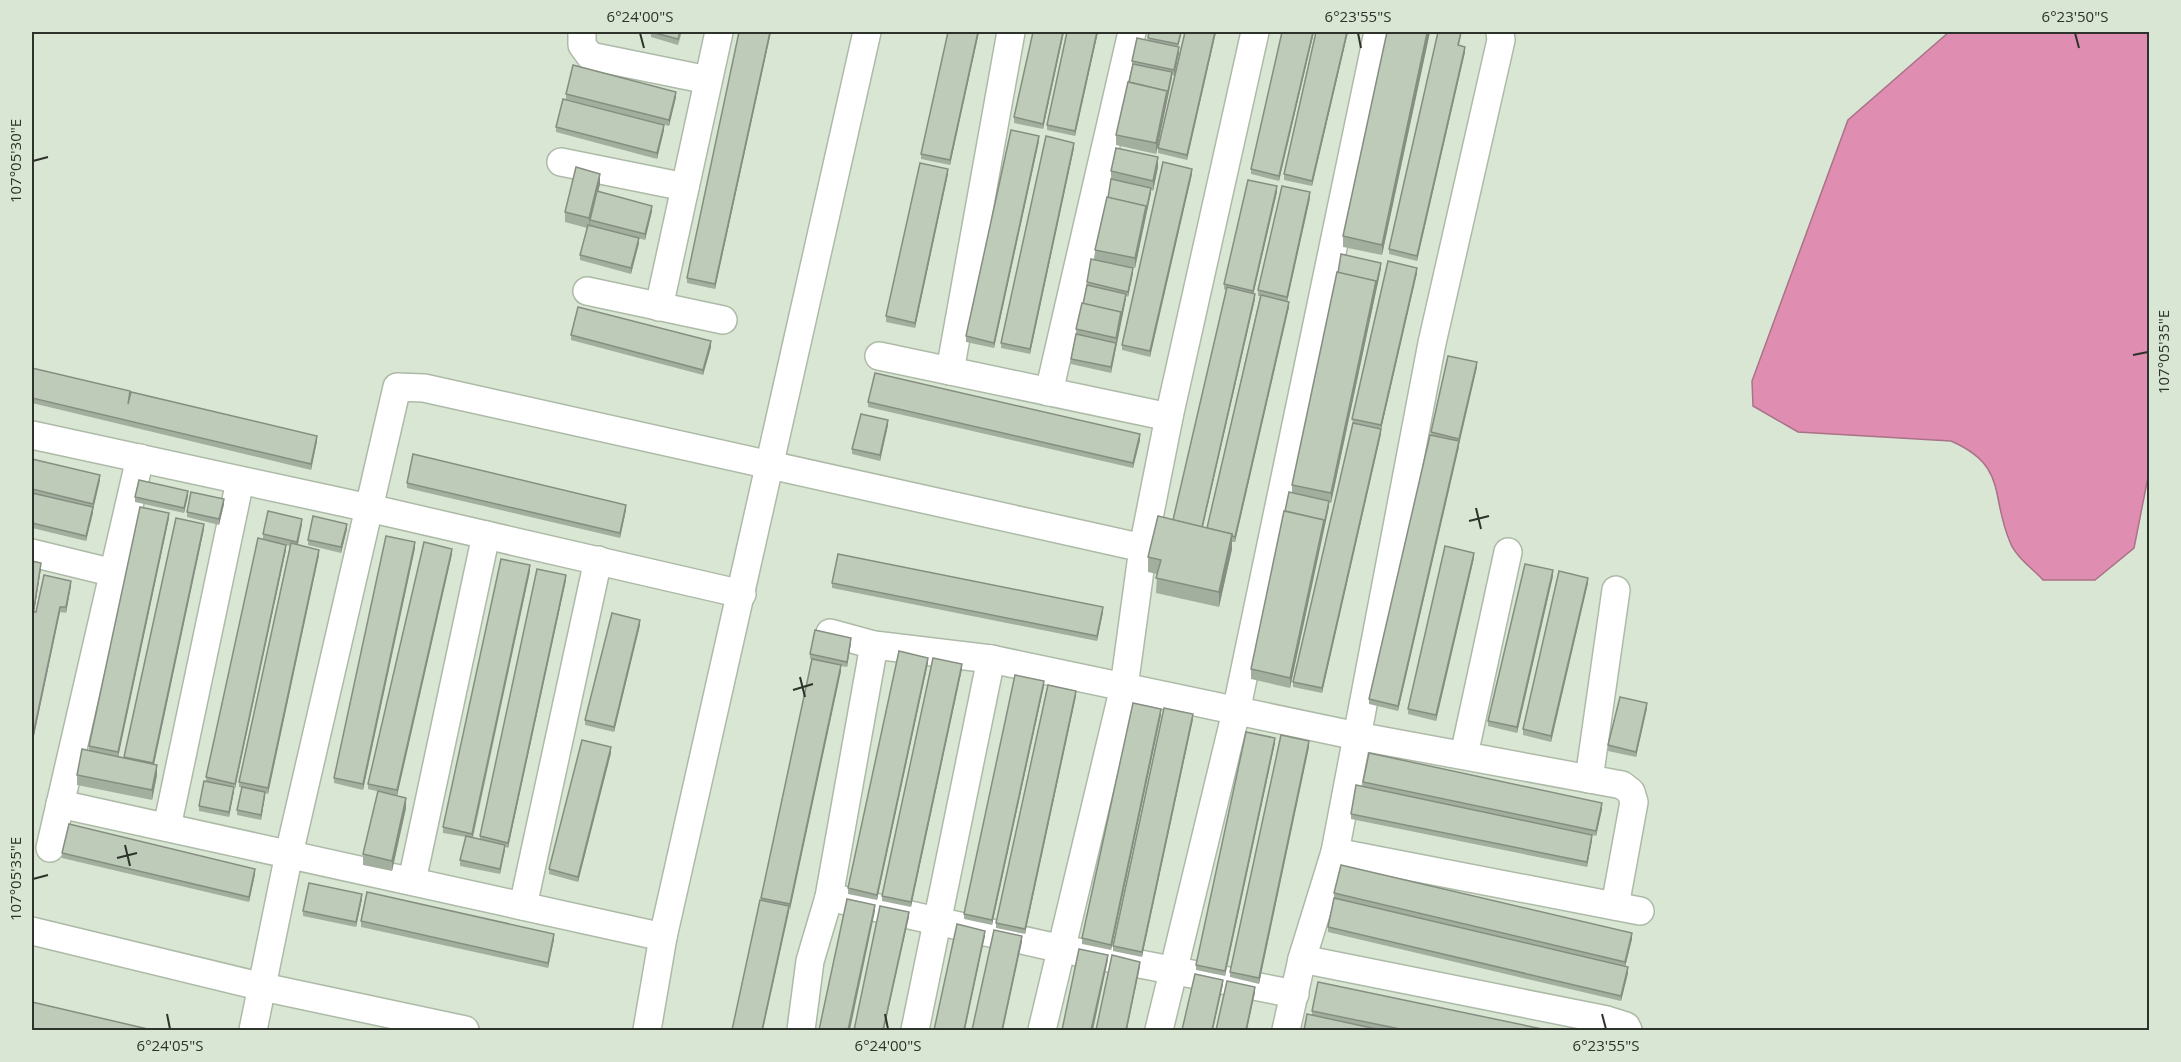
<svg xmlns="http://www.w3.org/2000/svg" width="2181" height="1062" viewBox="0 0 2181 1062" font-family="'Open Sans',sans-serif">
<rect width="100%" height="100%" fill="#d9e6d3"/>
<path fill="#df8eb1" stroke="#aa7288" stroke-width="1.5" d="M1949 32H2149L2150 467 2134 548 2095 580H2043C2033 569 2015 556 2010 542 1990 495 2008 466 1951 441L1798 432 1753 406 1752 381 1848 120Z"/>
<g fill="none" stroke-linecap="round" stroke-linejoin="round">
<defs>
<g id="street">
<path d="M582 32V45L590 56 708 80"/>
<path d="M561 162 685 187"/>
<path d="M587 291 723 320"/>
<path d="M659 307 719 32"/>
<path d="M879 356 1169 417"/>
<path d="M950 371 1011 32"/>
<path d="M1049 392 1132 32"/>
<path d="M32 435 369 508 742 594"/>
<path d="M32 553 114 573"/>
<path d="M830 633 874 645 991 659 1357 736 1622 785 1631 792 1634 802 1615 906"/>
<path d="M1464 755 1508 552"/>
<path d="M1589 779 1616 590"/>
<path d="M60 804 663 937"/>
<path d="M167 827 240 481"/>
<path d="M50 848 140 458"/>
<path d="M1335 852 1640 911"/>
<path d="M412 881 486 535"/>
<path d="M829 897 1062 949 1295 994"/>
<path d="M523 906 598 560"/>
<path d="M32 931 263 987 465 1030"/>
<path d="M1302 959 1607 1020 1626 1026 1628 1030"/>
<path d="M253 1030 289 854 397 387 424 388 1143 548"/>
<path d="M647 1030 663 937 867 32"/>
<path d="M801 1030 810 961 829 897 874 645"/>
<path d="M915 1030 991 659"/>
<path d="M1042 1030 1124 687 1143 548 1169 417 1255 32"/>
<path d="M1159 1030 1236 712 1378 32"/>
<path d="M1286 1030 1302 959 1335 852 1432 343 1501 40 1500 32"/>
</g>
</defs>
<use href="#street" stroke="#adbaa7" stroke-width="30"/>
<use href="#street" stroke="#fff" stroke-width="27"/>
</g>
<g fill="#a3af9e">
<path d="M651 32H682L678 45 651 37Z"/>
<path d="M739 32H771L715 289 687 283V278Z"/>
<path d="M979 32 950 165 921 159V154Z"/>
<path d="M1064 32 1043 129 1014 123V117Z"/>
<path d="M1098 32 1075 136 1047 130V125Z"/>
<path d="M1149 32H1182L1178 47 1179 53 1174 76 1172 75 1156 154 1116 145V135L1132 66V61L1148 41Z"/>
<path d="M1185 32H1216L1187 160 1158 153V148Z"/>
<path d="M1282 32H1314L1279 181 1251 174V169Z"/>
<path d="M1316 32H1348L1312 186 1284 180V174Z"/>
<path d="M1387 32H1430L1382 255 1343 247V236Z"/>
<path d="M1462 32 1459 45 1465 52 1417 261 1389 254V249Z"/>
<path d="M566 94 676 97 669 126 566 99Z"/>
<path d="M556 127 664 130 657 159 556 132Z"/>
<path d="M1039 141 994 348 966 342V336Z"/>
<path d="M1074 148 1030 354 1001 348V343Z"/>
<path d="M1158 167 1153 191 1151 190 1135 268 1127 267 1133 273 1128 297 1126 296 1111 373 1071 364V359L1076 334V329L1083 304 1087 282 1095 260V250L1108 198 1111 180V171Z"/>
<path d="M948 174 915 328 886 322V316Z"/>
<path d="M1192 174 1150 357 1122 350V345Z"/>
<path d="M600 184 598 192 652 211 645 240 634 237 639 243 631 274 580 260V255L587 228 565 222V212Z"/>
<path d="M1277 192 1253 294 1255 299 1203 527 1207 528 1260 296H1258V290L1310 198 1287 302 1289 307 1235 542H1232V549L1219 607 1156 593 1157 574 1148 572V557L1173 520 1226 290 1224 289V284Z"/>
<path d="M1381 268 1331 503H1329L1290 688 1251 679V669L1285 511 1292 493V485Z"/>
<path d="M1417 273 1381 429V434L1322 693 1293 687V682L1353 424 1352 419Z"/>
<path d="M571 335 711 347 703 375 571 340Z"/>
<path d="M1477 367 1398 711 1369 704V699L1431 432Z"/>
<path d="M32 368 130 398 317 441 311 470 32 403Z"/>
<path d="M868 402 1140 440 1133 468 868 407Z"/>
<path d="M888 425 880 461 852 454V449Z"/>
<path d="M32 459 100 480 86 541 32 528Z"/>
<path d="M407 483 626 510 620 538 407 488Z"/>
<path d="M188 496 184 513 135 502V497Z"/>
<path d="M224 504 219 525 187 517V512Z"/>
<path d="M169 518 118 756 124 758 204 529 154 764 157 775 152 800 77 785V775L89 750V746Z"/>
<path d="M302 524 298 545 319 555 268 794 265 793 261 820 237 815V810L242 788 239 787V782L290 546 286 545V550L234 789 229 817 199 811V806L206 781V777L263 539V534Z"/>
<path d="M347 529 341 553 308 545V540Z"/>
<path d="M415 548 363 790 334 783V778Z"/>
<path d="M452 554 397 796 368 789V784Z"/>
<path d="M1474 558 1436 721 1408 714V709Z"/>
<path d="M32 561 41 568 34 611 36 612 71 586 66 613 60 612 32 745Z"/>
<path d="M530 571 473 838 480 839V836L566 580 508 848 505 847 500 874 460 866V860L466 837 443 833V827Z"/>
<path d="M1553 576 1517 733 1488 726V721Z"/>
<path d="M832 583 1103 612 1097 641 832 588Z"/>
<path d="M1588 583 1551 742 1523 735V729Z"/>
<path d="M640 625 614 732 585 725V720Z"/>
<path d="M851 643 847 667 841 666V671L789 912 761 900V898L812 659H810V654Z"/>
<path d="M928 663 877 900 848 894V888Z"/>
<path d="M962 669 911 907 882 901V896Z"/>
<path d="M1044 686 992 925 964 919V914Z"/>
<path d="M1076 696 1025 934 996 928V923Z"/>
<path d="M1647 708 1636 757 1608 751V745Z"/>
<path d="M1161 715 1111 950 1082 944V938Z"/>
<path d="M1193 719 1142 957 1113 951V946Z"/>
<path d="M1275 743 1225 976 1196 970V965Z"/>
<path d="M1309 747 1259 984 1230 977V972Z"/>
<path d="M611 753 578 882 549 874V869Z"/>
<path d="M1363 782 1602 809 1596 836 1592 835V840L1587 867 1351 819V814L1363 786Z"/>
<path d="M406 808 392 871 363 865V854Z"/>
<path d="M62 853 255 874 249 902 62 858Z"/>
<path d="M1334 893 1632 939 1625 967 1628 973 1621 1001 1328 932V927L1334 898Z"/>
<path d="M362 899 356 927 303 916V911Z"/>
<path d="M361 921 554 939 548 968 361 927Z"/>
<path d="M1312 1011 1547 1030H1304L1312 1015Z"/>
</g>
<g fill="#858e81">
<path d="M770 32H771L715 289V284Z"/>
<path d="M978 32H979L950 165V160Z"/>
<path d="M1063 32H1064L1043 129V124Z"/>
<path d="M1097 32H1098L1075 136V131Z"/>
<path d="M1215 32H1216L1187 160V155Z"/>
<path d="M1313 32H1314L1279 181V176Z"/>
<path d="M1347 32H1348L1312 186V181Z"/>
<path d="M1429 32H1430L1382 255V245L1427 33Z"/>
<path d="M1179 47V53L1174 76V70Z"/>
<path d="M1465 47V52L1417 261V256Z"/>
<path d="M1172 72V78L1156 154V143L1167 91Z"/>
<path d="M676 92V97L669 126V120Z"/>
<path d="M664 125V130L657 159V153Z"/>
<path d="M1039 136V141L994 348V343Z"/>
<path d="M1074 143V148L1030 354V349Z"/>
<path d="M1158 157V167L1153 191V181Z"/>
<path d="M948 169V174L915 328V323Z"/>
<path d="M1192 169V174L1150 357V351Z"/>
<path d="M600 174V184L591 220H590L589 228V218Z"/>
<path d="M1277 186V192L1253 296V291Z"/>
<path d="M1151 188V193L1135 268V258L1146 206Z"/>
<path d="M1310 192V198L1287 302V297Z"/>
<path d="M652 206V211L645 240V234Z"/>
<path d="M639 238V243L631 274V268Z"/>
<path d="M1381 263V268L1331 503V493L1376 281Z"/>
<path d="M1133 268V273L1128 297V292Z"/>
<path d="M1417 268V273L1381 430V425Z"/>
<path d="M1126 294V299L1111 373V367L1116 343V338L1121 312Z"/>
<path d="M1255 294V299L1201 534V529Z"/>
<path d="M1289 302V307L1235 542V537Z"/>
<path d="M711 341V347L703 375V370Z"/>
<path d="M1477 362V367L1459 444V439Z"/>
<path d="M888 420V425L880 461V455Z"/>
<path d="M1381 429V434L1322 693V688Z"/>
<path d="M1140 434V440L1133 468V463Z"/>
<path d="M317 436V441L311 470V464Z"/>
<path d="M1459 441V447L1398 711V706Z"/>
<path d="M100 475V480L93 509V504Z"/>
<path d="M188 491V496L184 513V508Z"/>
<path d="M224 499V504L219 525V519Z"/>
<path d="M1329 501V507L1290 688V678L1324 520Z"/>
<path d="M626 505V510L620 538V533Z"/>
<path d="M93 507V513L86 541V536Z"/>
<path d="M169 513V518L118 758V752Z"/>
<path d="M302 519V524L297 547V542Z"/>
<path d="M204 524V529L153 769V763Z"/>
<path d="M347 524V529L341 553V547Z"/>
<path d="M1232 534V549L1219 607V592Z"/>
<path d="M415 542V548L363 790V784Z"/>
<path d="M286 545V550L235 789V784Z"/>
<path d="M452 549V554L397 796V790Z"/>
<path d="M319 550V555L268 794V788Z"/>
<path d="M1474 553V558L1436 721V715Z"/>
<path d="M41 563V568L34 613V608Z"/>
<path d="M530 565V571L472 839V834Z"/>
<path d="M1553 570V576L1517 733V727Z"/>
<path d="M566 575V580L508 848V843Z"/>
<path d="M1588 578V583L1551 742V736Z"/>
<path d="M71 581V586L66 613V607Z"/>
<path d="M60 607V612L32 745V740Z"/>
<path d="M1103 607V612L1097 641V636Z"/>
<path d="M640 620V625L614 732V727Z"/>
<path d="M851 638V643L847 667V662Z"/>
<path d="M928 658V663L877 900V895Z"/>
<path d="M962 664V669L911 907V902Z"/>
<path d="M841 665V671L790 910V904Z"/>
<path d="M1044 681V686L992 925V920Z"/>
<path d="M1076 691V696L1025 934V929Z"/>
<path d="M1647 703V708L1636 757V752Z"/>
<path d="M1161 709V715L1111 950V945Z"/>
<path d="M1193 714V719L1142 957V952Z"/>
<path d="M1275 738V743L1225 976V971Z"/>
<path d="M1309 741V747L1259 984V978Z"/>
<path d="M611 747V753L578 882V877Z"/>
<path d="M157 765V775L152 800V790Z"/>
<path d="M234 787V792L229 817V812Z"/>
<path d="M265 792V797L261 820V815Z"/>
<path d="M406 798V808L392 871V861Z"/>
<path d="M1602 803V809L1596 836V831Z"/>
<path d="M1592 835V840L1587 867V862Z"/>
<path d="M505 845V850L500 874V869Z"/>
<path d="M255 869V874L249 902V897Z"/>
<path d="M362 894V899L356 927V922Z"/>
<path d="M875 905V911L850 1030H848Z"/>
<path d="M789 906V912L763 1030H762Z"/>
<path d="M909 912V917L884 1030H883Z"/>
<path d="M985 931V936L965 1030H964Z"/>
<path d="M1632 933V939L1625 967V962Z"/>
<path d="M554 934V939L548 968V963Z"/>
<path d="M1022 936V942L1003 1030H1002Z"/>
<path d="M1108 955V960L1093 1030H1091Z"/>
<path d="M1140 962V967L1127 1030H1126Z"/>
<path d="M1628 967V973L1621 1001V996Z"/>
<path d="M1223 980V985L1213 1030H1212Z"/>
<path d="M1255 987V993L1247 1030H1246Z"/>
</g>
<g fill="#becbb8" stroke="#858e81" stroke-width="1.5">
<path d="M651 32H680L678 39Z"/>
<path d="M739 32H770L715 284 687 278Z"/>
<path d="M948 32H978L950 160 921 154Z"/>
<path d="M1033 32H1063L1043 124 1014 117Z"/>
<path d="M1067 32H1097L1075 131 1047 125Z"/>
<path d="M1149 32H1181L1178 44 1148 38Z"/>
<path d="M1185 32H1215L1187 155 1158 148Z"/>
<path d="M1282 32H1313L1279 176 1251 169Z"/>
<path d="M1316 32H1347L1312 181 1284 174Z"/>
<path d="M1387 32H1422L1427 33 1382 245 1343 236Z"/>
<path d="M1438 32H1461L1458 45 1465 47 1417 256 1389 249Z"/>
<path d="M1137 38 1179 47 1174 70 1132 61Z"/>
<path d="M1133 64 1172 72 1167 96V91L1129 82Z"/>
<path d="M573 65 676 92 669 120 566 94Z"/>
<path d="M1128 82 1167 91 1156 143 1116 135Z"/>
<path d="M563 99 664 125 657 153 556 127Z"/>
<path d="M1011 130 1039 136 994 343 966 336Z"/>
<path d="M1046 136 1074 143 1030 349 1001 343Z"/>
<path d="M1116 148 1158 157 1153 181 1111 171Z"/>
<path d="M1163 162 1192 169 1150 351 1122 345Z"/>
<path d="M920 163 948 169 915 323 886 316Z"/>
<path d="M576 167 600 174 589 218 565 212Z"/>
<path d="M1111 179 1151 188 1146 211V206L1108 198Z"/>
<path d="M1248 180 1277 186 1253 291 1224 284Z"/>
<path d="M1282 186 1310 192 1287 297 1258 290Z"/>
<path d="M597 191 652 206 645 234 590 220Z"/>
<path d="M1107 197 1146 206 1135 258 1095 250Z"/>
<path d="M588 225 639 238 631 268 580 255Z"/>
<path d="M1341 254 1381 263 1376 286V281L1338 273Z"/>
<path d="M1091 259 1133 268 1128 292 1087 282Z"/>
<path d="M1388 261 1417 268 1381 425 1352 419Z"/>
<path d="M1337 272 1376 281 1331 493 1292 485Z"/>
<path d="M1087 285 1126 294 1121 317V312L1083 304Z"/>
<path d="M1227 287 1255 294 1202 527 1173 520Z"/>
<path d="M1261 295 1289 302 1235 537 1232 536V534L1207 528Z"/>
<path d="M1082 303 1121 312 1116 338 1076 329Z"/>
<path d="M578 307 711 341 703 370 571 335Z"/>
<path d="M1076 334 1116 343 1111 367 1071 359Z"/>
<path d="M1448 356 1477 362 1459 439 1431 432Z"/>
<path d="M32 368 130 391 128 404 131 392 317 436 311 464 32 398Z"/>
<path d="M875 373 1140 434 1133 463 868 402Z"/>
<path d="M861 414 888 420 880 455 852 449Z"/>
<path d="M1353 423 1381 429 1322 688 1293 682Z"/>
<path d="M1430 435 1459 441 1398 706 1369 699Z"/>
<path d="M413 454 626 505 620 533 407 483Z"/>
<path d="M32 459 100 475 93 504 32 489Z"/>
<path d="M139 480 188 491 184 508 135 497Z"/>
<path d="M191 492 224 499 219 519 187 512Z"/>
<path d="M1289 492 1329 501 1324 525V520L1285 511Z"/>
<path d="M32 493 93 507 86 536 32 523Z"/>
<path d="M140 507 169 513 118 752 89 746Z"/>
<path d="M268 511 302 519 297 542 263 534Z"/>
<path d="M1284 511 1324 520 1290 678 1251 669Z"/>
<path d="M313 516 347 524 341 547 308 540Z"/>
<path d="M1158 516 1232 534 1219 592 1156 578 1161 560 1148 557Z"/>
<path d="M176 518 204 524 153 763 124 757Z"/>
<path d="M386 536 415 542 363 784 334 778Z"/>
<path d="M258 538 286 545 235 784 206 777Z"/>
<path d="M424 542 452 549 397 790 368 784Z"/>
<path d="M291 543 319 550 268 788 239 782Z"/>
<path d="M1445 546 1474 553 1436 715 1408 709Z"/>
<path d="M838 554 1103 607 1097 636 832 583Z"/>
<path d="M501 559 530 565 472 834 443 827Z"/>
<path d="M32 561 41 563 34 608 32 607Z"/>
<path d="M1525 564 1553 570 1517 727 1488 721Z"/>
<path d="M537 569 566 575 508 843 480 836Z"/>
<path d="M1559 571 1588 578 1551 736 1523 729Z"/>
<path d="M44 575 71 581 66 607H60L32 740V611L36 612Z"/>
<path d="M612 613 640 620 614 727 585 720Z"/>
<path d="M815 630 851 638 847 662 810 654Z"/>
<path d="M899 651 928 658 877 895 848 888Z"/>
<path d="M933 658 962 664 911 902 882 896Z"/>
<path d="M812 659 841 665 790 904 761 898Z"/>
<path d="M1015 675 1044 681 992 920 964 914Z"/>
<path d="M1048 685 1076 691 1025 929 996 923Z"/>
<path d="M1620 697 1647 703 1636 752 1608 745Z"/>
<path d="M1133 703 1161 709 1111 945 1082 938Z"/>
<path d="M1164 708 1193 714 1142 952 1113 946Z"/>
<path d="M1246 732 1275 738 1225 971 1196 965Z"/>
<path d="M1281 735 1309 741 1259 978 1230 972Z"/>
<path d="M582 740 611 747 578 877 549 869Z"/>
<path d="M82 749 157 765 152 790 77 775Z"/>
<path d="M1369 753 1602 803 1596 831 1363 782Z"/>
<path d="M204 781 234 787 229 812 199 806Z"/>
<path d="M1356 785 1592 835 1587 862 1351 814Z"/>
<path d="M242 787 265 792 261 815 237 810Z"/>
<path d="M378 791 406 798 392 861 363 854Z"/>
<path d="M69 824 255 869 249 897 62 853Z"/>
<path d="M466 836 505 845 500 869 460 860Z"/>
<path d="M1341 865 1632 933 1625 962 1334 893Z"/>
<path d="M309 883 362 894 356 922 303 911Z"/>
<path d="M367 892 554 934 548 963 361 921Z"/>
<path d="M1334 898 1628 967 1621 996 1328 927Z"/>
<path d="M847 899 875 905 848 1030H819Z"/>
<path d="M760 900 789 906 762 1030H732Z"/>
<path d="M880 906 909 912 883 1030H854Z"/>
<path d="M957 924 985 931 964 1030H934Z"/>
<path d="M994 930 1022 936 1002 1030H972Z"/>
<path d="M1079 949 1108 955 1091 1030H1062Z"/>
<path d="M1112 955 1140 962 1126 1030H1096Z"/>
<path d="M1195 974 1223 980 1212 1030H1182Z"/>
<path d="M1227 981 1255 987 1246 1030H1216Z"/>
<path d="M1318 982 1547 1030H1405L1312 1011Z"/>
<path d="M32 1002 152 1030H32Z"/>
<path d="M1307 1014 1381 1030H1304Z"/>
</g>
<path fill="none" stroke="#2d322a" stroke-width="2" d="M640 33 644 48M1358 33 1361 48M2075 33 2079 48M33 161 48 157M2133 355 2148 352M1476 508 1481 529M1469 521 1489 516M800 677 805 697M793 690 813 684M125 845 130 866M117 858 137 853M33 879 48 875M167 1014 170 1029M885 1014 888 1029M1602 1014 1606 1029"/>
<rect width="2181" height="1062" fill="none" stroke="#d9e6d3" stroke-width="66"/>
<rect x="33" y="33" width="2115" height="996" fill="none" stroke="#2d322a" stroke-width="2"/>
<g font-size="15" text-anchor="middle" fill="#2d322a">
<text x="640" y="22">6°24'00"S</text>
<text x="1358" y="22">6°23'55"S</text>
<text x="2075" y="22">6°23'50"S</text>
<text transform="translate(16 161) rotate(-90)" y="5">107°05'30"E</text>
<text transform="translate(2164 352) rotate(-90)" y="5">107°05'35"E</text>
<text transform="translate(16 879) rotate(-90)" y="5">107°05'35"E</text>
<text x="170" y="1051">6°24'05"S</text>
<text x="888" y="1051">6°24'00"S</text>
<text x="1606" y="1051">6°23'55"S</text>
</g>
</svg>
